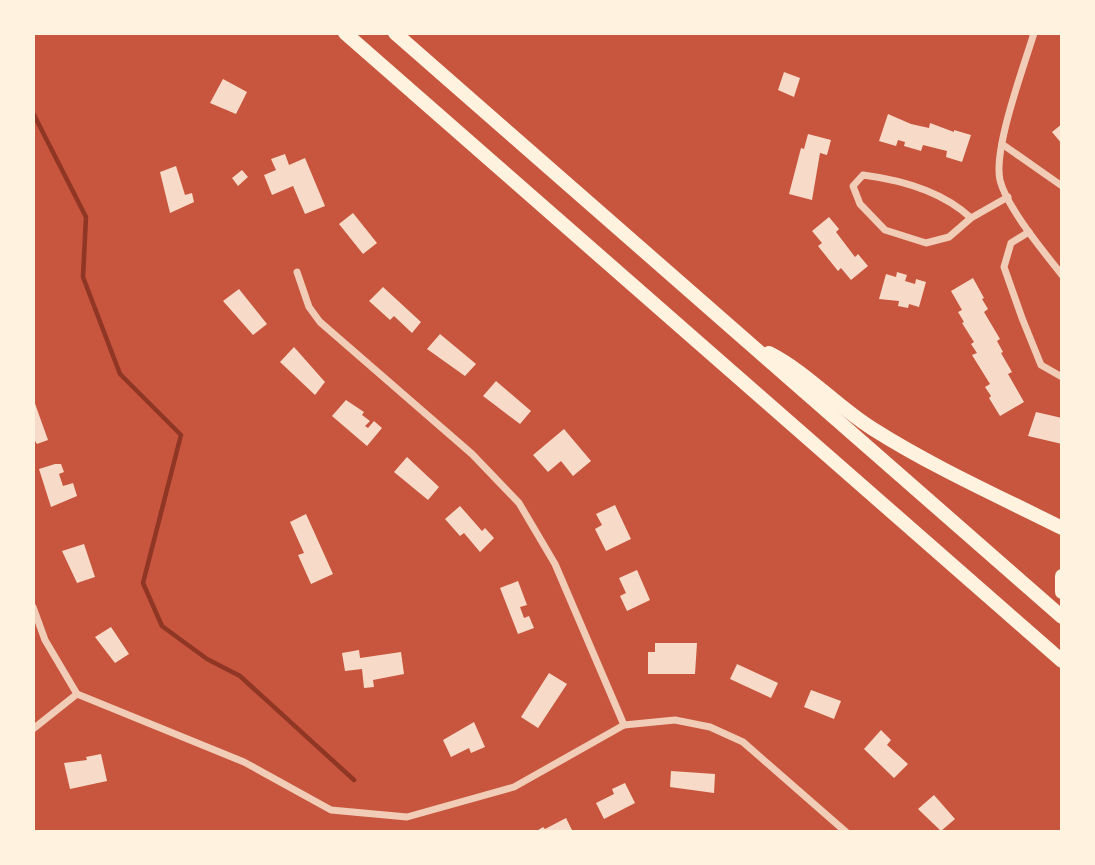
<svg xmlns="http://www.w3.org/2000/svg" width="1095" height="865" viewBox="0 0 1095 865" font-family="Lora,serif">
<rect width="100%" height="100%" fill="#c8553d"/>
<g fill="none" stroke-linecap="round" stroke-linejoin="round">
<path stroke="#8f3625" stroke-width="4.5" d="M33 113 86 217 83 277 120 374 181 435 143 583 162 626 207 659 240 676 354 780"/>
</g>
<g fill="#f7dbc8">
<path d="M784 72 800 78 794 97 778 90Z"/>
<path d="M223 79 247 92 236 114 210 103Z"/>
<path d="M888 114 911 124 929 128 930 123 954 132V130L971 135 962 162 946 157 947 151 923 145 921 151 904 146 905 142 898 140 896 146 879 141Z"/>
<path d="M1062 124V144L1052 132Z"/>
<path d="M808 134 831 140 827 155 820 153 812 200 789 194 801 148 804 149Z"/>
<path d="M285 154 289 165 305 158 325 206 305 214 293 186 272 195 264 175 276 170 271 159Z"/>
<path d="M176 166 185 195 192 193 194 202 170 213 160 172Z"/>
<path d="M242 170 248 177 238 186 232 178Z"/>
<path d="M353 213 377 243 363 254 339 224Z"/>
<path d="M829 217 839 229 836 232 855 257 858 254 868 266 851 280 841 268 838 271 818 246 822 243 812 231Z"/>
<path d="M897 272 907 275 905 281 915 284 916 279 926 282 919 307 909 304 908 308 898 306 899 301 879 299 886 274 896 277Z"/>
<path d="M973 278 984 298 982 299 988 309 984 312 1000 339 997 341 1003 352 1001 353 1012 372 1008 374 1024 402 1000 416 989 398 991 396 985 387 990 384 972 355 977 353 971 344 974 342 962 323 964 322 958 312 962 310 951 291Z"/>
<path d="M383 287 421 322 412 333 394 316 390 320 369 301Z"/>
<path d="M239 289 267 324 253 335 223 301Z"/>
<path d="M440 334 476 364 465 376 427 349Z"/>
<path d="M294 347 325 382 315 395 280 362Z"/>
<path d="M496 381 531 411 520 424 483 396Z"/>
<path d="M33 398 48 440 37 444 33 438Z"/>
<path d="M346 400 364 412 362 415 370 421 365 426 368 428 374 421 382 428 367 446 332 416Z"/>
<path d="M1036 412 1062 418V444L1028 436Z"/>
<path d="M564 429 591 461 573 476 561 461 548 472 533 455Z"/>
<path d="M407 457 439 487 428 500 394 472Z"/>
<path d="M55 464H61L64 472 59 474 63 486 73 483 77 496 51 507 39 469Z"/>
<path d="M615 505 631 539 606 551 595 529 602 525 596 514Z"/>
<path d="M460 506 482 531 485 528 494 538 480 552 464 533 460 536 445 519Z"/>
<path d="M306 514 333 574 311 584 298 555 304 553 290 522Z"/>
<path d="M84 544 95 577 77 583 62 551Z"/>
<path d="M637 570 650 600 627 611 620 596 626 593 619 578Z"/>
<path d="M518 581 527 605 520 607 524 618 529 616 534 628 518 634 500 588Z"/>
<path d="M111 627 129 654 115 663 95 637Z"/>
<path d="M655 643H697L695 674H648V652H655Z"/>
<path d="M359 650 360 658 401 652 404 674 373 680 374 687 364 688 362 669 345 671 342 653Z"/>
<path d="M737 664 778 683 771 698 730 679Z"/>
<path d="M549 673 567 684 538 728 521 717Z"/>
<path d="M811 690 841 701 834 719 804 707Z"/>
<path d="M474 722 485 747 471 753 469 748 451 757 443 740Z"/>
<path d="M881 730 891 740 887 745 908 764 894 778 864 749Z"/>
<path d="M101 754 107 781 70 789 64 763 87 760 86 757Z"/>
<path d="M671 771 715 774 714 793 670 787Z"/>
<path d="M625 783 635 803 604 819 596 803 614 794 612 789Z"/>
<path d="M934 795 955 819 941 831 918 809Z"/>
<path d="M566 818 573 832H535L543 827 545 829Z"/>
</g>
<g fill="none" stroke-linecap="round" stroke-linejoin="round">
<g stroke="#f1ccb7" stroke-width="7">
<path d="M1034 33C1024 66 993 149 1000 180 1007 208 1044 252 1062 275"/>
<path d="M1002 144 1062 186"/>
<path d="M971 218C942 191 902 180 863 175L853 186 860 204 885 230 926 243 949 237 971 218 1008 197"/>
<path d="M1029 232 1011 243 1004 267 1022 318 1041 365 1062 377"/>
<path d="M297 272 309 307 320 322 472 454 519 503 555 564 624 725"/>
<path d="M33 607 45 640 77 694 244 762 331 810 407 817 514 787 624 725 675 720 710 727 743 742 846 832"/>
<path d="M33 729 77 694"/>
</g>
<g stroke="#fff3e0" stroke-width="14">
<path d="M345 33 1062 661"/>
<path d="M395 33 1062 617"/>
<path d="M769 353C808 373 836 406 873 429 933 467 998 496 1062 528"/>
<path d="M1062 576V592"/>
</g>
</g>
<rect width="1095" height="865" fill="none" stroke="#fff3e0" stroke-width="70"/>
</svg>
